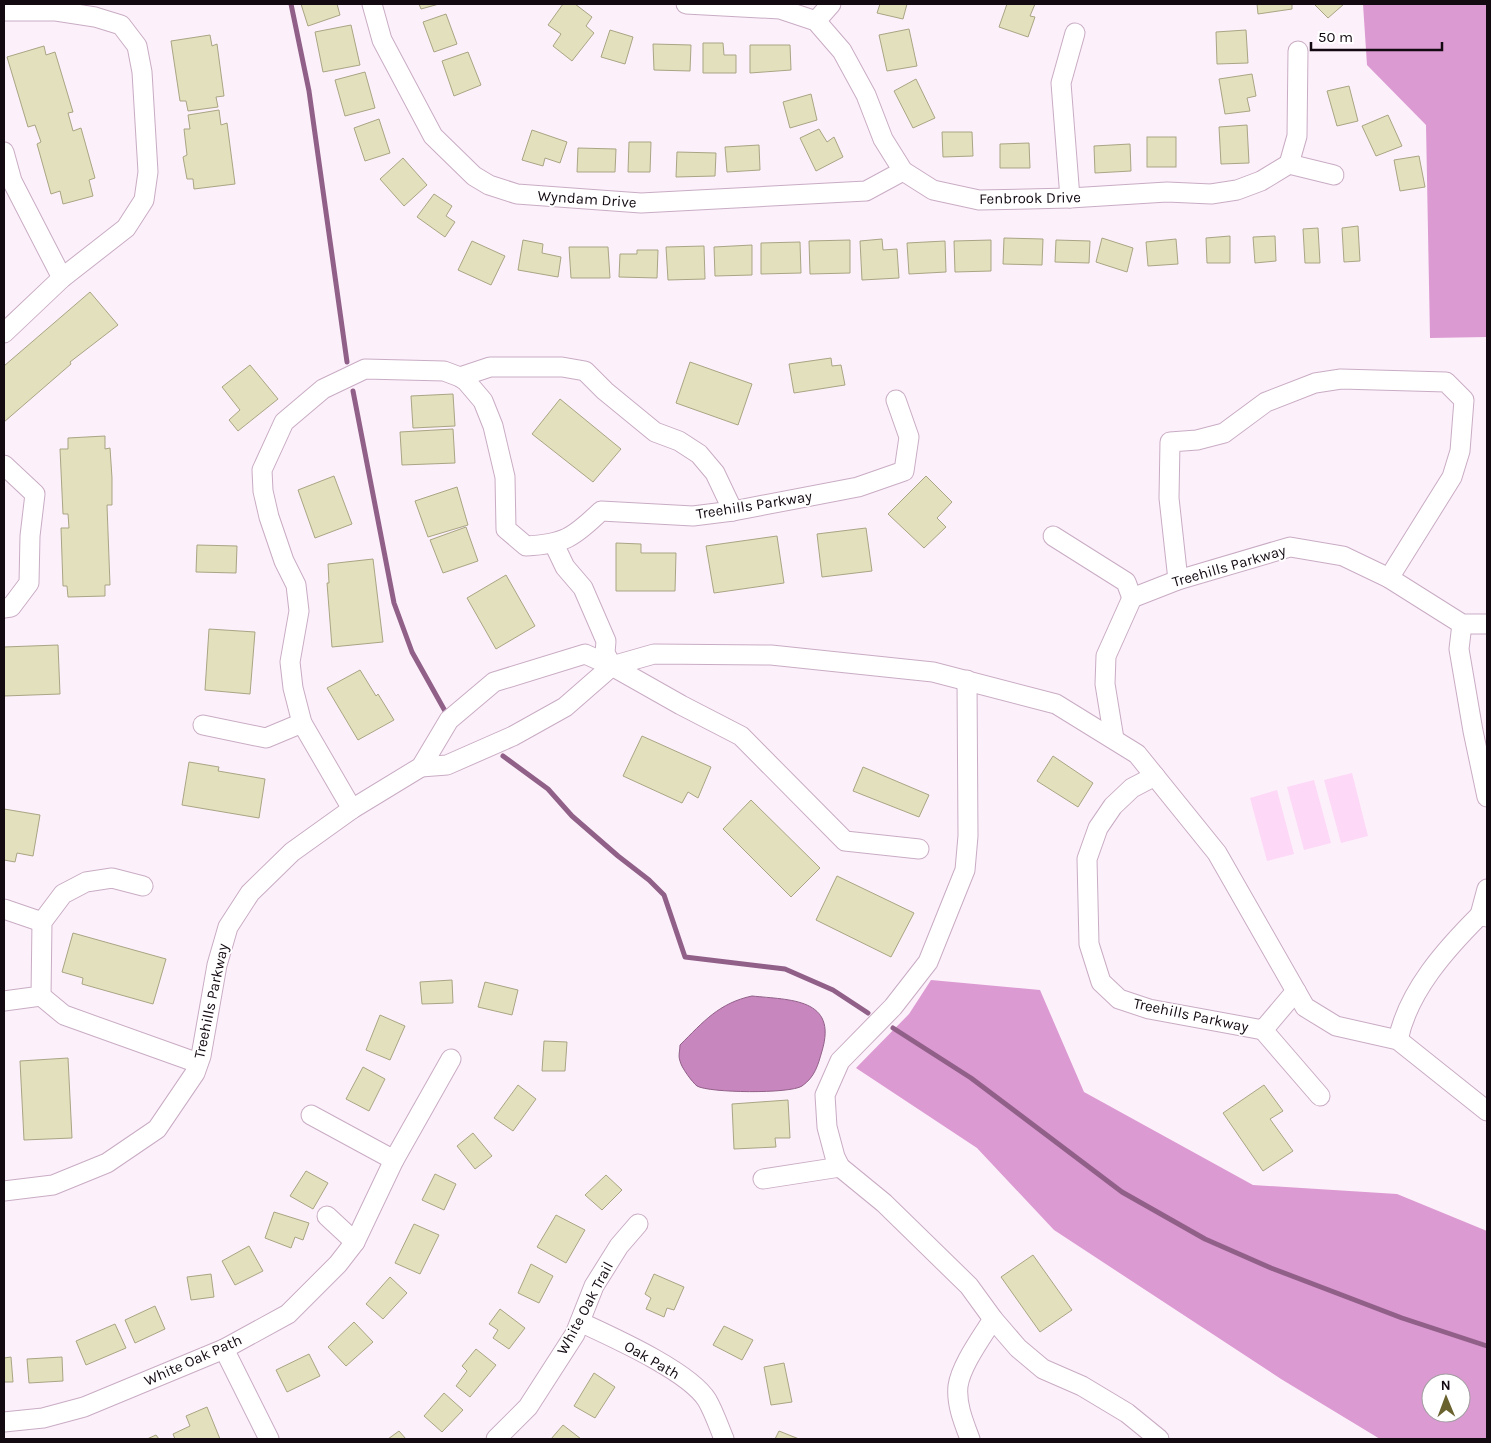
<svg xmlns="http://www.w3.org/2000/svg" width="1491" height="1443" viewBox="0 0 1491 1443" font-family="Karla,sans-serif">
<rect width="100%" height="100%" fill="#fcf0fa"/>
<g fill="#fdd8f7">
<path d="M1352 773 1368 836 1341 843 1324 780Z"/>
<path d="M1314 780 1331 843 1304 850 1287 787Z"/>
<path d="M1277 790 1294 854 1267 861 1250 798Z"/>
</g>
<g fill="#dc9ad2" fill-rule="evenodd">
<path d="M1363 4H1487V337L1430 338 1426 125 1367 65Z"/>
<path d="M931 980 1040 990 1084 1092 1253 1185 1397 1194 1487 1231V1439H1380L1281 1379 1054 1230 977 1148 856 1068 909 1014ZM1431 1383H1461V1413H1431Z"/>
</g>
<path fill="#c786bd" stroke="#916089" d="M752 996C790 1000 838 998 822 1051 818 1065 815 1077 802 1086 790 1094 709 1093 697 1086 692 1082 681 1067 680 1061 678 1056 680 1050 680 1045 703 1022 719 1003 752 996Z"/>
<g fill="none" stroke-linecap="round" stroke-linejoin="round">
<g stroke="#916089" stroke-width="5">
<path d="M291 4 309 91 347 362"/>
<path d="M353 391 394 603 412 652 445 711"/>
<path d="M503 756 548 789 572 816 618 856 649 880 664 895 685 957 785 969 833 990 868 1013"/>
<path d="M893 1028 971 1078 1122 1192 1205 1239 1271 1268 1402 1318 1487 1346"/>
</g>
</g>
<g fill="#e3e0bd" stroke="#a9a584">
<path d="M301 4H337L340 15 308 26Z"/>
<path d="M419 4H439L421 9Z"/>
<path d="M563 4H575L592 17 586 26 594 33 572 61 553 46 561 34 548 25Z"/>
<path d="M880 4H907L903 19 877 13Z"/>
<path d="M1007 4H1035L1030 16 1035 17 1028 37 999 27Z"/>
<path d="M1257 4H1292V9L1258 14Z"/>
<path d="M1314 4H1344L1328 18Z"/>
<path d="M446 14 457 44 434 52 423 22Z"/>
<path d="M351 25 360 65 323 72 315 32Z"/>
<path d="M909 29 917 66 887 71 879 35Z"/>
<path d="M610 30 633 37 625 64 601 57Z"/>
<path d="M1246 30 1248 63 1217 64 1216 32Z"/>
<path d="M210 35 212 46 217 44 224 96 216 97 218 107 188 111 186 101H180L171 41Z"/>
<path d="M703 43H723L724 55H736V73H703Z"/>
<path d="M653 44 691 45 690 71 654 70Z"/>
<path d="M750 45H790L791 70 750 73Z"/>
<path d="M44 46 46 55 55 52 73 112 68 113 73 131 81 128 95 178 89 180 93 196 63 204 60 191 51 194 37 144 41 142 35 125 28 127 7 57Z"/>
<path d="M468 52 481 85 454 96 442 61Z"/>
<path d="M365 72 375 108 345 116 335 80Z"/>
<path d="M1252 74 1256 96 1247 98 1250 111 1225 114 1219 79Z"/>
<path d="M916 79 935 118 913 128 894 91Z"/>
<path d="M1349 86 1358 121 1337 126 1327 91Z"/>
<path d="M811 94 817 120 790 128 783 102Z"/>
<path d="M219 110 221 125 227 123 235 184 194 189 193 179H187L183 157 187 155 184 129H190L188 115Z"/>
<path d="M1388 115 1402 146 1376 156 1362 126Z"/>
<path d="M379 119 390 153 365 161 354 128Z"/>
<path d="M1247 125 1249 163 1221 164 1219 127Z"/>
<path d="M819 129 827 142 834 137 843 157 816 171 800 138Z"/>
<path d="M532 130 567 142 560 163 545 158 543 166 522 160Z"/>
<path d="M942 132H972L973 156 943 157Z"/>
<rect x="1147" y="137" width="29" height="30"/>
<path d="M629 142H651L650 172H628Z"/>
<path d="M1029 143 1030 168H1000V144Z"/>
<path d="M1130 144 1131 171 1095 173 1094 146Z"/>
<path d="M759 145 760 170 727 172 725 147Z"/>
<path d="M578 148 616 149 615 172H577Z"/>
<path d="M677 152 716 153 715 176 676 177Z"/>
<path d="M1419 156 1425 187 1400 191 1394 160Z"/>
<path d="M403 158 427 185 404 206 380 179Z"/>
<path d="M434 194 452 206 446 216 455 222 445 237 417 217Z"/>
<path d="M1358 226 1360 261 1344 262 1342 228Z"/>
<path d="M1318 228 1320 263H1305L1303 229Z"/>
<path d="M1230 236V263H1207L1206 238Z"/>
<path d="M1275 236 1276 261 1255 263 1253 237Z"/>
<path d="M1004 238 1043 239 1042 265 1003 264Z"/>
<path d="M1102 238 1133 248 1127 272 1096 262Z"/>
<path d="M882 239 883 250 897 249 899 278 862 280 860 241Z"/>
<path d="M1176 239 1178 264 1148 266 1146 242Z"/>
<path d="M523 240 543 244 542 253 561 257 558 277 518 270Z"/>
<path d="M850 240V273L810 274 809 241Z"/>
<path d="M991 240V271L955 272 954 241Z"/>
<path d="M1056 240 1090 241 1089 263 1055 262Z"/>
<path d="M472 241 505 256 491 285 458 270Z"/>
<path d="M945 241 946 272 909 274 907 243Z"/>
<path d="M800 242 801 273 761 274V243Z"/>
<path d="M752 245V275L715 276 714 247Z"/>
<path d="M704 246 705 279 668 280 666 247Z"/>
<path d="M569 247H608L610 278H571Z"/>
<path d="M637 250H658L657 278 619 277 620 254H637Z"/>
<path d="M90 292 118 325 70 362 71 364 4 422V366Z"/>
<path d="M831 358 832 366 841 365 845 385 794 393 789 364Z"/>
<path d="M690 362 752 384 738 425 676 403Z"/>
<path d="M250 365 278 399 238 431 229 420 240 410 222 387Z"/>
<path d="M453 394 455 426 413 428 411 396Z"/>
<path d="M560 399 621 449 593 482 532 434Z"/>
<path d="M453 429 455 463 402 465 400 432Z"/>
<path d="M105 436V449L110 448 112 478V505H107L110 585H105V596L68 597 67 586H63L61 528H69L68 514H63L60 449H68V438Z"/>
<path d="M334 476 352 524 315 538 298 490Z"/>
<path d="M926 476 952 502 937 518 946 527 924 548 888 514Z"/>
<path d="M457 487 468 525 428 537 415 501Z"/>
<path d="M466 527 478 561 443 573 430 540Z"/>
<path d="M866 528 872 571 822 577 817 534Z"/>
<path d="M777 536 784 583 714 593 706 546Z"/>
<path d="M616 543 641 544V553H676L675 591H616Z"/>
<path d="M197 545 237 546 236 573 196 572Z"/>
<path d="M373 559 383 642 332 647 327 583H329L328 564Z"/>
<path d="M506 575 535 626 496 649 467 598Z"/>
<path d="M209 629 255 632 250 694 205 690Z"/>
<path d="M58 645 60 694 4 696V647Z"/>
<path d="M360 670 376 696 378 694 394 720 358 740 327 688Z"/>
<path d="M642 736 711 767 698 798 688 792 682 803 623 776Z"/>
<path d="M1053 756 1093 783 1078 807 1037 781Z"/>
<path d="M189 762 219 767 218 771 265 779 259 818 182 805Z"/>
<path d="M863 767 929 795 919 817 853 791Z"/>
<path d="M751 800 820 868 791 897 723 829Z"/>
<path d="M4 809 40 815 33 856 17 853 15 862 4 860Z"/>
<path d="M837 876 914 913 891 957 816 920Z"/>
<path d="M73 933 166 959 153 1004 82 984 83 978 62 972Z"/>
<path d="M452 980 453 1003 422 1004 420 982Z"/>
<path d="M485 982 518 990 512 1015 478 1007Z"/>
<path d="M380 1015 405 1026 390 1060 366 1050Z"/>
<path d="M544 1041 567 1042 565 1071H542Z"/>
<path d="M68 1058 72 1138 24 1140 20 1061Z"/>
<path d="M363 1067 385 1079 369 1111 346 1099Z"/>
<path d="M518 1085 536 1099 513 1131 494 1118Z"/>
<path d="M1264 1085 1283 1111 1270 1119 1293 1151 1263 1171 1223 1113Z"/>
<path d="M788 1100 790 1138H775L776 1147 734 1149 732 1104Z"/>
<path d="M473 1133 492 1156 475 1169 457 1146Z"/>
<path d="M306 1171 328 1183 313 1209 290 1196Z"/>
<path d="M435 1174 456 1184 444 1210 422 1200Z"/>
<path d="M606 1175 622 1190 602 1210 585 1195Z"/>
<path d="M274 1212 309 1223 303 1240 295 1237 291 1248 265 1238Z"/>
<path d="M556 1215 585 1230 566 1263 537 1247Z"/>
<path d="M414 1224 439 1235 420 1274 395 1263Z"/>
<path d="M249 1246 263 1271 235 1285 222 1261Z"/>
<path d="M1033 1255 1072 1310 1040 1332 1001 1277Z"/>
<path d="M531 1264 553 1276 539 1303 518 1293Z"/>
<path d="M211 1274 214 1297 191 1300 187 1277Z"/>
<path d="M654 1274 684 1287 674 1310 667 1308 664 1317 646 1309 651 1298 645 1294Z"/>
<path d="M390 1277 407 1293 383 1319 366 1304Z"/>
<path d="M155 1306 165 1329 135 1343 125 1320Z"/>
<path d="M500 1309 525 1328 509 1349 493 1338 498 1330 489 1324Z"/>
<path d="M354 1322 373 1342 346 1366 328 1347Z"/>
<path d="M115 1324 126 1348 86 1365 76 1341Z"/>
<path d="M724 1326 753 1340 742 1360 713 1345Z"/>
<path d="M476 1349 496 1365 470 1397 456 1386 467 1371 462 1366Z"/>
<path d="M309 1354 320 1376 287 1392 276 1370Z"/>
<path d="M11 1357 13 1382H4V1358Z"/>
<path d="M62 1357 63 1381 29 1383 27 1359Z"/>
<path d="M784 1363 792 1402 771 1405 764 1367Z"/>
<path d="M594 1373 615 1387 595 1418 574 1406Z"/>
<path d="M444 1393 463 1410 442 1432 424 1416Z"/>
<path d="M207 1407 220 1439H175L173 1434 190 1426 186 1416Z"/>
<path d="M563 1425 581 1439H551Z"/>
<path d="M399 1431 406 1439H388Z"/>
<path d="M779 1431 799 1439H775Z"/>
<path d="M156 1435 159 1439H147Z"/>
</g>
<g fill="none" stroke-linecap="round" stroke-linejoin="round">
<defs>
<g id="minor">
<path d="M372 4 382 40 433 136 474 176 489 185 517 194 641 203 866 191 903 171"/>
<path d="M686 4 780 9 816 21 842 51 866 95 883 139 903 171 933 190 979 200 1070 198 1167 192 1211 194 1237 190 1261 181 1289 164 1297 136 1298 51"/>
<path d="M4 11H56L95 17 121 25 137 46 142 72 148 172 144 200 126 228 62 278 4 333"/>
<path d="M816 21 831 4"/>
<path d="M4 152 12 181 62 278"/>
<path d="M1289 164 1334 175"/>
<path d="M1070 198 1061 83 1075 33"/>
<path d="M460 377 490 367H562L585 371 605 391 655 432 679 441 699 454 715 473 733 511"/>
<path d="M4 465 35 494 30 536 29 583 11 607 4 608"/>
<path d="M1053 536 1126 582 1132 598"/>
<path d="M554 544 565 567 583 588 606 641 605 653 612 666"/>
<path d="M1178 580 1169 498 1170 442 1197 440 1224 433 1266 402 1315 383 1341 379 1446 382 1464 400 1460 451 1452 477 1389 578"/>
<path d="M1462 624 1459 649 1473 731 1487 797"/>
<path d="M203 725 266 738 302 723"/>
<path d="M1114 739 1105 684 1106 656 1132 598 1178 580 1290 547 1343 556 1389 578 1462 624H1487"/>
<path d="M421 767 447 765 513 736 565 707 612 666 654 654 771 655 933 672 1056 704 1137 754 1217 853 1305 1007 1336 1026 1398 1040 1487 1111"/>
<path d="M1155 776 1132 788 1113 806 1098 828 1087 859 1089 944 1101 982 1119 999 1149 1009 1263 1030 1296 991"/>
<path d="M352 809 302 723 293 688 290 662 299 611 296 585 284 561 269 517 263 491 262 470 284 422 323 389 365 369 444 371 460 377 466 381 483 401 493 426 505 477 506 529 526 546C564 544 573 538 601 511L693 516 733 511 858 487 904 471 909 437 896 400"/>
<path d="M4 909 42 922"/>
<path d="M1480 915 1487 889"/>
<path d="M41 996 64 1015 198 1063"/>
<path d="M4 1001 41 996 42 922 63 894 86 882 112 878 143 886"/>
<path d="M1263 1030 1320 1096"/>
<path d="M1398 1040C1408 991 1446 949 1480 915L1487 917"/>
<path d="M311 1115 394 1160"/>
<path d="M840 1167 835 1157 827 1127 825 1095 840 1061 893 1007 928 962 965 870 968 836 967 680"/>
<path d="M763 1179 840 1167 884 1203 969 1286 993 1319 1018 1348 1043 1369 1082 1386 1127 1413 1159 1439"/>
<path d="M4 1191 53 1185 107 1163 157 1129 195 1073 201 1056 217 965 228 927 250 893 292 852 352 809 421 767 449 720 494 682 585 654 612 666 681 705 741 736 845 841 919 849"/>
<path d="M327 1216 355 1242"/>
<path d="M580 1322C612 1337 689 1371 707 1400 714 1412 719 1427 724 1439"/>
<path d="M224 1349 269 1439"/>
<path d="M4 1422 43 1418 84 1407 224 1349 288 1314 338 1264 355 1242 394 1160 451 1059"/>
<path d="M496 1439 528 1407 575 1334 594 1286 619 1246 638 1224"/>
<path d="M970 1439C964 1423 956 1404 958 1386 961 1365 982 1337 993 1319"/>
</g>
</defs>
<use href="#minor" stroke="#c9acc4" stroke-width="21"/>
<use href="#minor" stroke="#fff" stroke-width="19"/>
</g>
<g text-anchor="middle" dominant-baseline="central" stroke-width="4" stroke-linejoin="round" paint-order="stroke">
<g font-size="15" fill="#120911" stroke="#fff">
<text transform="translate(1030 198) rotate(-1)">Fenbrook Drive</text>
<text transform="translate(587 199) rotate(4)">Wyndam Drive</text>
<text transform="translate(754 505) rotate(-9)">Treehills Parkway</text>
<text transform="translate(1229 566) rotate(-16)">Treehills Parkway</text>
<text transform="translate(211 1001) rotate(-78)">Treehills Parkway</text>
<text transform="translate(1191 1015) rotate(12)">Treehills Parkway</text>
<text transform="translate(585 1308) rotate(-62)">White Oak Trail</text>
<text transform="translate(193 1360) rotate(-24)">White Oak Path</text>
<text transform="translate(652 1360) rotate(30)">Oak Path</text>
</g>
</g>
<rect width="1491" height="1443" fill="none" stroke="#120911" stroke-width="10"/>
<g transform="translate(1446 1398) rotate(359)"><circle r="24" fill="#ffffff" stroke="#a09da0"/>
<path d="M0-4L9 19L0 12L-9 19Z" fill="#69622f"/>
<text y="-8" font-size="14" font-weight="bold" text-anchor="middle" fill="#120911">N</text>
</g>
<path d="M1311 42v8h131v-8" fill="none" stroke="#120911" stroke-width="2.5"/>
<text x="1318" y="42" font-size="15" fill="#120911" stroke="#ffffff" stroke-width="4" paint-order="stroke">50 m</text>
</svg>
